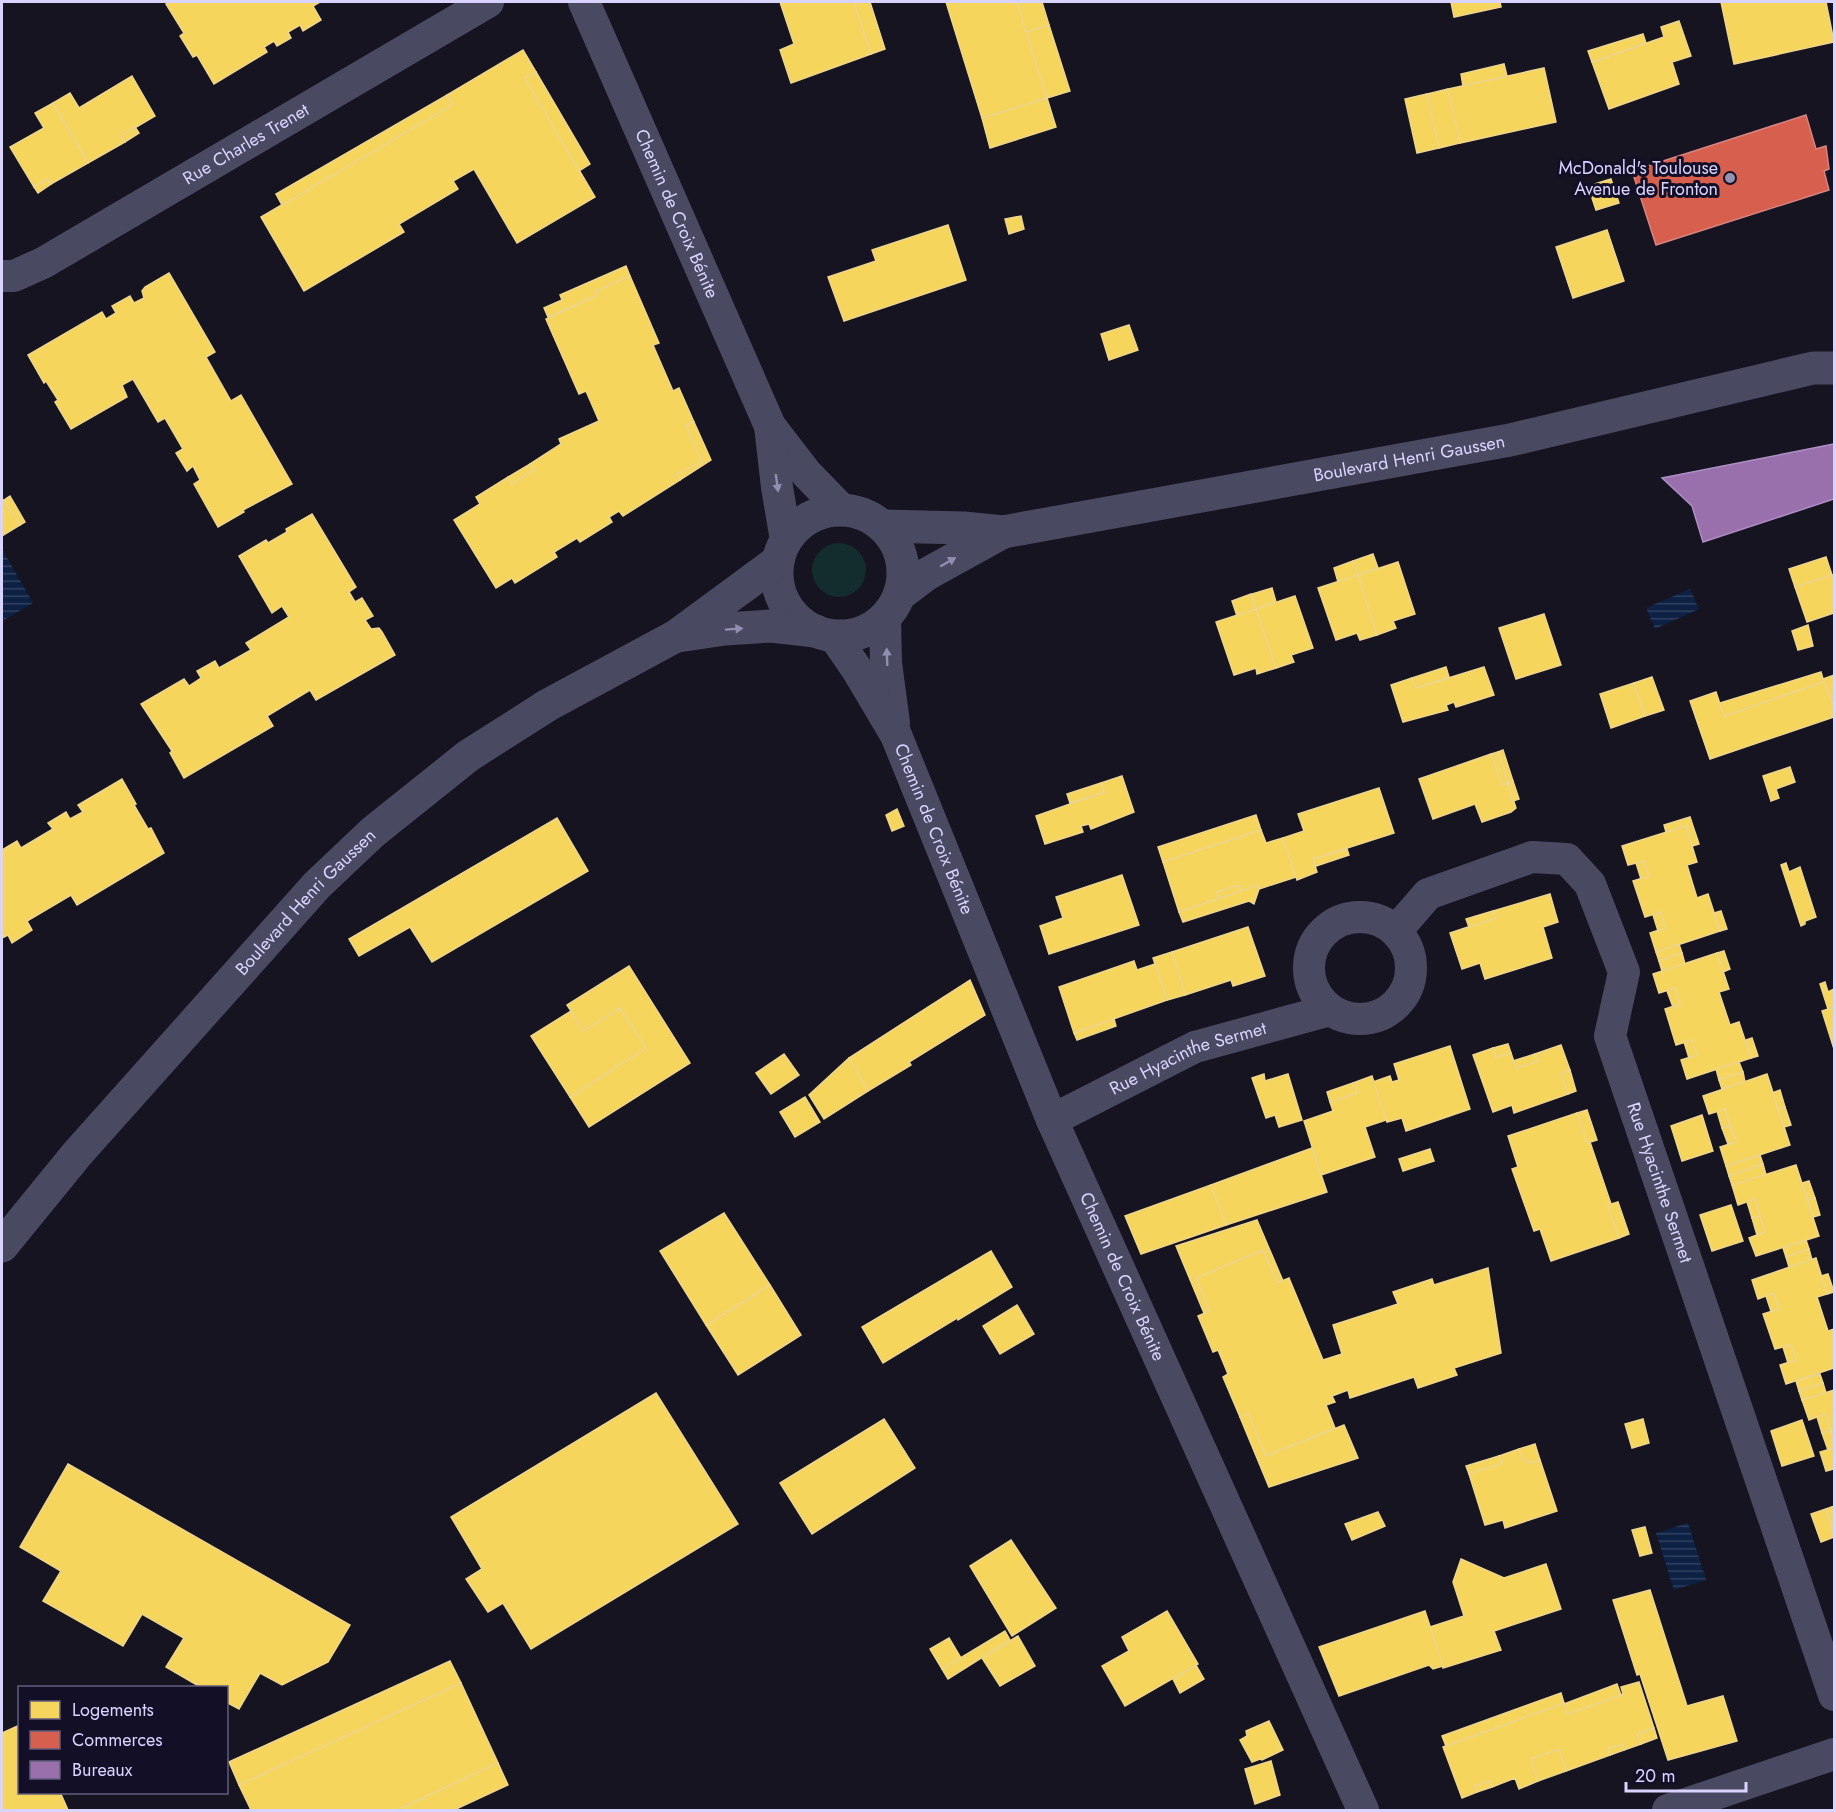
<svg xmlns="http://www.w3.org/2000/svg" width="1836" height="1812" viewBox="0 0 1836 1812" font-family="Jost,sans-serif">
<defs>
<pattern id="water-rules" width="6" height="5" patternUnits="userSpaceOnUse" patternTransform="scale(1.5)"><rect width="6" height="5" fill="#0d2144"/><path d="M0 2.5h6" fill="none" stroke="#304060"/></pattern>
</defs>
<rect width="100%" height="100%" fill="#161421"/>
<circle fill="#132c2d" cx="839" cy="570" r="27"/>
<g fill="url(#water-rules)">
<path d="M2 549 33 603 4 620 2 616Z"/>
<path d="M1690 589 1699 609 1655 629 1646 608Z"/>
<path d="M1688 1523 1706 1580 1674 1590 1656 1533Z"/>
</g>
<g fill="#f6d55c" stroke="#edd58d" stroke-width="1.5">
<path d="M170 2H320L313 6 321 20 303 31 300 25 288 32 291 38 277 46 274 41 264 47 267 52 214 84 197 55 193 57 180 36 184 33 166 4Z"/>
<path d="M780 2H854L871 54 791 83 780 50 794 44Z"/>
<path d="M854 2H870L885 49 871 54Z"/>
<path d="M946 2H1017L1047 98 982 118Z"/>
<path d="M1017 2H1042L1049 25 1026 32Z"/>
<path d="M1451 2H1500L1501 7 1454 17Z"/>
<path d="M1721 2H1826L1834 42 1734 64Z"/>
<path d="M1679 21 1691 56 1672 62 1679 84 1609 109 1592 62 1664 37 1661 27Z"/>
<path d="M1049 25 1070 91 1047 98 1026 32Z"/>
<path d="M1643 34 1646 43 1592 62 1588 51Z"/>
<path d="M523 50 536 72 525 78 595 197 517 243 474 169 453 181 458 189 399 224 404 232 304 291 261 217 452 105 447 95Z"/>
<path d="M1504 64 1507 76 1463 86 1461 74Z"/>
<path d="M1544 68 1556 122 1460 143 1448 89Z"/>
<path d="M536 72 590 164 579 171 525 78Z"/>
<path d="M132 76 155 116 121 136 125 142 88 163 53 103 70 93 79 108Z"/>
<path d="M1448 89 1460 143 1439 148 1427 94Z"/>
<path d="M1427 94 1439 148 1417 153 1405 99Z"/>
<path d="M447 95 452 105 282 205 276 194Z"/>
<path d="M1047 98 1056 127 990 148 982 118Z"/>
<path d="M53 103 88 163 51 184 47 179 34 187 10 147 44 128 35 113Z"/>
<path d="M135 127 139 133 125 142 121 136Z"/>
<path d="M47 179 51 184 38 193 34 187Z"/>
<path d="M1611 179 1619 203 1596 210 1588 186Z"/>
<path d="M1021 216 1024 229 1009 234 1005 219Z"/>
<path d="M948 225 966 280 844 321 828 277 876 261 872 250Z"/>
<path d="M1607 230 1624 281 1573 298 1556 247Z"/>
<path d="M626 266 630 276 596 291 597 295 548 317 544 308 562 300 560 295Z"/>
<path d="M169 273 215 352 206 357 231 401 241 395 292 484 243 510 244 512 218 527 194 484 200 480 193 466 187 471 176 453 183 449 165 418 158 422 133 379 122 385 127 397 71 429 55 402 58 400 46 381 44 383 28 355 102 312 106 319 116 313 112 306 130 296 134 303 144 298 142 291 145 287Z"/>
<path d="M630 276 659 343 653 345 673 391 679 388 694 422 686 425 702 462 677 474 680 480 623 516 619 511 609 517 612 522 580 542 577 538 554 552 557 557 515 583 512 578 496 588 454 520 480 504 476 497 508 477 512 484 534 470 530 464 561 444 559 439 599 421 586 391 579 394 546 319 597 295 596 291Z"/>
<path d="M1129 325 1138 350 1109 360 1101 334Z"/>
<path d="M694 422 711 460 680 480 677 474 702 462 686 425Z"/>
<path d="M530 464 534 470 512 484 508 477Z"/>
<path d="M10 496 25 522 20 525 4 500Z"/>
<path d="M4 500 20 525 2 536V501Z"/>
<path d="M312 514 356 587 349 592 355 602 362 598 373 616 365 620 371 629 379 628 382 632 395 655 316 700 310 690 267 716 273 726 184 778 170 753 172 751 141 704 184 679 189 686 201 678 197 671 215 661 219 668 251 650 246 643 289 617 282 606 272 613 239 556 266 540 268 543 287 532 286 529Z"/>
<path d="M1373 554 1378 568 1358 575 1353 561Z"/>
<path d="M1826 557 1832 575 1795 587 1789 569Z"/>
<path d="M1353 561 1358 575 1338 582 1334 568Z"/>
<path d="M1398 562 1415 614 1393 621 1396 628 1377 635 1358 575Z"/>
<path d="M1358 575 1377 635 1360 640 1357 633 1336 640 1318 588Z"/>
<path d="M1832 575 1834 582V613L1807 622 1795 587Z"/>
<path d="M1272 588 1276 602 1256 609 1252 594Z"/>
<path d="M1251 594 1256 609 1237 616 1232 601Z"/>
<path d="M1295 596 1313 648 1291 655 1294 662 1276 668 1256 609Z"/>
<path d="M1256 609 1276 668 1257 674 1256 668 1234 675 1216 622Z"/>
<path d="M1544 614 1561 665 1516 679 1499 628Z"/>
<path d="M1808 625 1813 646 1798 650 1792 631Z"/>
<path d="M1446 667 1449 677 1416 688 1412 678Z"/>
<path d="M1484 667 1494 695 1456 707 1454 702 1446 705 1448 710 1403 722 1391 685 1412 678 1416 688Z"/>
<path d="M1821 672 1824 682 1724 716 1721 708 1720 703Z"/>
<path d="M1834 675V703L1833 704 1823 679Z"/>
<path d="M1652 677 1664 710 1645 716 1634 683Z"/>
<path d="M1824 682 1834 708V717L1710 759 1690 701 1716 692 1724 716Z"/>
<path d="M1634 683 1645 716 1611 728 1600 694Z"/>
<path d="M1503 750 1513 781 1508 783 1498 752Z"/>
<path d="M1498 752 1508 783 1502 785 1491 754Z"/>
<path d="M1491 754 1502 785 1508 783 1516 808 1511 812 1482 822 1475 804 1433 819 1419 779Z"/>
<path d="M1790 767 1795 782 1776 789 1779 798 1771 801 1763 776Z"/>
<path d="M1122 776 1134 812 1091 829 1089 824 1081 826 1083 832 1045 844 1036 816 1104 792 1101 783Z"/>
<path d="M122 779 136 804 134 805 148 829 151 828 164 853 77 905 71 895 27 921 32 930 12 943 8 935 2 938V850L17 841 21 848 53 829 48 823 66 812 70 819 83 812 78 805Z"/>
<path d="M1513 781 1519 799 1513 801 1508 783Z"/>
<path d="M1101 783 1104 792 1070 803 1067 794Z"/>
<path d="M1379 788 1394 833 1313 859 1317 872 1297 880 1283 838 1304 831 1298 814Z"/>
<path d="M897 809 904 826 892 831 886 815Z"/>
<path d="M1256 815 1261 830 1163 862 1158 847Z"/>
<path d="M1690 817 1699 844 1692 846 1686 826 1666 832 1664 825Z"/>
<path d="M557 818 588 871 432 962 410 927 359 956 349 939Z"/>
<path d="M1686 826 1697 862 1687 865 1697 898 1708 894 1720 931 1656 952 1650 933 1665 928 1661 912 1645 917 1633 881 1649 876 1644 861 1628 865 1622 846Z"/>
<path d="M1261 830 1266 843 1283 838 1296 877 1259 889 1258 885 1241 891 1239 885 1217 892 1219 898 1179 912 1163 862Z"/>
<path d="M1347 849 1349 855 1316 866 1313 859Z"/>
<path d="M1644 861 1649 876 1641 879 1636 863Z"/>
<path d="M1786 863 1789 872 1800 867 1816 917 1805 921V924L1801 926 1781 865Z"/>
<path d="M1122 875 1139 925 1049 954 1040 926 1063 918 1056 897Z"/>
<path d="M1239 885 1241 891 1219 898 1217 892Z"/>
<path d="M1258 885 1259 889 1254 904 1249 901 1183 922 1179 912Z"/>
<path d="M1550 894 1558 922 1543 927 1552 958 1485 979 1480 963 1462 969 1450 933 1495 918 1493 911Z"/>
<path d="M1493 911 1495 918 1469 927 1466 919Z"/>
<path d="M1721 911 1727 929 1720 931 1714 913Z"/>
<path d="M1661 912 1665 928 1658 931 1653 915Z"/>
<path d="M1248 927 1265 976 1233 986 1231 980 1185 995 1172 952Z"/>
<path d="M1679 944 1682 953 1659 961 1656 952Z"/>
<path d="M1724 951 1730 969 1723 972 1717 953Z"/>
<path d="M1172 952 1185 995 1167 1000 1153 958Z"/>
<path d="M1682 953 1685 964 1662 971 1659 961Z"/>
<path d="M1717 953 1729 989 1719 992 1730 1025 1739 1022 1751 1058 1687 1079 1681 1060 1697 1055 1692 1040 1676 1045 1665 1009 1680 1004 1675 988 1659 993 1653 974Z"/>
<path d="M1134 961 1137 970 1155 964 1167 1000 1074 1033 1059 987Z"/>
<path d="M629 966 690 1063 589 1127 570 1097 646 1048 620 1008 584 1031 567 1005Z"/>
<path d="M970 980 985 1015 909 1062 911 1065 868 1091 849 1058Z"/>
<path d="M1825 982 1828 992 1834 989V1007L1828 1009 1820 984Z"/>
<path d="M1675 988 1680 1004 1673 1007 1667 991Z"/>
<path d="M1834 1007V1049L1822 1011Z"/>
<path d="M620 1008 646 1048 570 1097 531 1036 571 1011 584 1031Z"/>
<path d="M1114 1019 1116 1026 1077 1040 1074 1033Z"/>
<path d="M1752 1038 1758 1056 1751 1058 1746 1040Z"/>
<path d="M1692 1040 1697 1055 1689 1058 1684 1042Z"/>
<path d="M1508 1044 1511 1053 1496 1057 1493 1048Z"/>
<path d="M1561 1045 1570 1070 1561 1074 1568 1094 1514 1113 1512 1105 1493 1112 1473 1055 1493 1048 1496 1057 1511 1053 1516 1068 1538 1061 1535 1054Z"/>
<path d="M1450 1046 1470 1109 1406 1131 1402 1118 1387 1122 1373 1082 1390 1076 1392 1082 1399 1080 1394 1064Z"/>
<path d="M784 1054 799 1075 771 1094 756 1073Z"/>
<path d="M1535 1054 1538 1061 1516 1068 1513 1061Z"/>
<path d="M849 1058 868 1091 824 1119 809 1095Z"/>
<path d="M1739 1062 1743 1072 1719 1080 1716 1069Z"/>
<path d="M1570 1070 1576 1091 1568 1094 1561 1074Z"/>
<path d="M1743 1072 1745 1082 1722 1089 1719 1080Z"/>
<path d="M1264 1074 1265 1081 1288 1074 1302 1120 1279 1127 1275 1115 1266 1118 1252 1078Z"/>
<path d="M1767 1074 1790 1145 1726 1166 1720 1147 1736 1142 1725 1109 1709 1114 1703 1096Z"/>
<path d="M1372 1076 1386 1120 1365 1127 1375 1157 1321 1175 1304 1121 1333 1111 1330 1102 1357 1093 1353 1083Z"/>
<path d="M1353 1083 1357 1093 1330 1102 1327 1092Z"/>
<path d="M1780 1090 1785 1107 1778 1109 1772 1093Z"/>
<path d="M805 1097 820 1122 795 1137 780 1112Z"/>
<path d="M1785 1107 1791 1125 1784 1127 1778 1109Z"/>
<path d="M1725 1109 1730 1126 1722 1128 1717 1111Z"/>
<path d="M1587 1110 1597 1140 1587 1143 1577 1113Z"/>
<path d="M1577 1113 1587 1143 1590 1142 1611 1204 1608 1205 1619 1238 1551 1261 1540 1229 1534 1231 1512 1169 1518 1167 1508 1136Z"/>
<path d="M1702 1115 1713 1151 1682 1161 1671 1126Z"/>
<path d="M1730 1126 1736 1142 1728 1144 1722 1128Z"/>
<path d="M1312 1148 1327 1192 1226 1225 1211 1185Z"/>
<path d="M1430 1149 1434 1161 1403 1171 1399 1159Z"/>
<path d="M1760 1155 1763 1164 1729 1176 1726 1166Z"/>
<path d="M1763 1164 1766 1175 1732 1185 1729 1176Z"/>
<path d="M1796 1165 1819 1236 1756 1256 1749 1238 1765 1232 1755 1199 1738 1205 1732 1185Z"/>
<path d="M1809 1181 1815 1198 1808 1200 1802 1183Z"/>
<path d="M1211 1185 1226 1225 1141 1254 1125 1216Z"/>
<path d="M1815 1198 1820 1215 1813 1217 1808 1200Z"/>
<path d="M1755 1199 1760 1216 1752 1218 1747 1202Z"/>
<path d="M1618 1202 1629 1234 1619 1238 1608 1205Z"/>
<path d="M1731 1205 1743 1241 1712 1251 1700 1215Z"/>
<path d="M724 1213 770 1285 706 1325 660 1251Z"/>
<path d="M1760 1216 1765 1232 1757 1235 1752 1218Z"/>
<path d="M1257 1220 1283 1281 1277 1283 1263 1250 1196 1278 1210 1311 1204 1313 1176 1246Z"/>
<path d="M1806 1240 1809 1249 1786 1257 1783 1248Z"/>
<path d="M1809 1249 1812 1260 1789 1267 1786 1257Z"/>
<path d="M1263 1250 1277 1283 1289 1278 1323 1360 1342 1354 1333 1325 1398 1304 1393 1292 1432 1279 1434 1285 1488 1268 1501 1353 1454 1368 1457 1375 1418 1388 1414 1377 1350 1398 1348 1390 1332 1396 1335 1402 1326 1405 1335 1428 1266 1456 1248 1413 1240 1417 1223 1377 1228 1374 1218 1350 1213 1352 1198 1316 1210 1311 1196 1278Z"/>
<path d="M991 1251 1012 1287 958 1320 957 1318 883 1363 862 1327Z"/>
<path d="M1816 1258 1827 1294 1817 1297 1828 1331 1834 1329V1368L1786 1384 1780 1365 1796 1360 1791 1345 1775 1349 1763 1314 1779 1309 1774 1293 1758 1299 1752 1280Z"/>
<path d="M1828 1274 1834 1292 1827 1294 1821 1276Z"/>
<path d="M770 1285 801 1335 738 1375 706 1325Z"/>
<path d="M1774 1293 1779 1309 1771 1311 1766 1296Z"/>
<path d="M1017 1305 1034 1334 1000 1354 983 1326Z"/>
<path d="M1791 1345 1796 1360 1788 1363 1783 1347Z"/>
<path d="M1820 1374 1823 1383 1799 1391 1796 1381Z"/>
<path d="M1823 1383 1826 1393 1802 1400 1799 1391Z"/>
<path d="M1834 1390V1444L1825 1414 1809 1420 1802 1400Z"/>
<path d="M656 1393 738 1524 531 1649 503 1603 488 1612 466 1579 482 1569 451 1517Z"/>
<path d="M1248 1413 1266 1456 1344 1425 1358 1458 1269 1487 1240 1417Z"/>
<path d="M1825 1414 1831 1431 1822 1433 1817 1417Z"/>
<path d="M884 1419 915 1468 812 1534 780 1483Z"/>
<path d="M1643 1419 1649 1443 1632 1448 1625 1424Z"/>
<path d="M1802 1420 1814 1456 1782 1466 1771 1431Z"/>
<path d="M1831 1431 1834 1448 1828 1450 1822 1433Z"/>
<path d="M1535 1444 1540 1460 1530 1463 1522 1458 1519 1449Z"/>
<path d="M1834 1448V1469L1826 1471 1820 1452Z"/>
<path d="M1519 1449 1522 1458 1530 1463 1540 1460 1557 1511 1505 1528 1503 1520 1485 1525 1469 1474 1502 1463 1499 1456Z"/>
<path d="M1499 1456 1502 1463 1469 1474 1466 1466Z"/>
<path d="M68 1464 350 1625 328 1662 282 1685 260 1673 239 1709 226 1702V1688H202L166 1667 184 1638 142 1614 123 1646 43 1601 61 1571 20 1547Z"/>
<path d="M1834 1506V1534L1826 1509Z"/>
<path d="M1826 1509 1834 1537 1821 1542 1811 1514Z"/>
<path d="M1378 1512 1385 1526 1352 1540 1345 1524Z"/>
<path d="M1645 1527 1652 1553 1640 1556 1632 1530Z"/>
<path d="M1011 1540 1056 1608 1012 1636 970 1566Z"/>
<path d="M1461 1559 1504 1578 1546 1564 1561 1609 1494 1631 1501 1650 1443 1668 1430 1627 1464 1616 1453 1582Z"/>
<path d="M1650 1590 1687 1706 1723 1696 1737 1741 1668 1760 1640 1674 1637 1675 1613 1600Z"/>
<path d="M1167 1611 1198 1664 1125 1706 1102 1666 1129 1651 1122 1637Z"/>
<path d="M1425 1611 1443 1666 1433 1669 1429 1665 1339 1696 1319 1647Z"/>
<path d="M1005 1631 1010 1640 948 1679 942 1669Z"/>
<path d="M1018 1636 1035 1666 1000 1686 982 1658Z"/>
<path d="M949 1638 961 1658 942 1669 930 1649Z"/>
<path d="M450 1661 461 1683 239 1785 229 1762Z"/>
<path d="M1196 1665 1204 1679 1180 1693 1173 1679Z"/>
<path d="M1639 1682 1654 1728 1637 1734 1641 1744 1624 1750 1622 1744 1608 1749 1610 1755 1566 1771 1559 1749 1531 1759 1538 1781 1519 1789 1515 1778 1492 1787 1489 1781 1475 1786 1477 1792 1462 1798 1443 1747 1564 1703 1568 1714 1623 1694 1621 1687Z"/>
<path d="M461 1683 498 1763 397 1810H251L239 1785Z"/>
<path d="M1617 1684 1621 1695 1568 1714 1564 1704Z"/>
<path d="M1561 1693 1564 1703 1446 1746 1442 1736Z"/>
<path d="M1269 1721 1283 1750 1262 1760 1260 1759 1252 1762 1240 1740 1247 1736 1246 1731Z"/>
<path d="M20 1725V1792H60L68 1810H2V1733Z"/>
<path d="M1654 1728 1657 1738 1641 1744 1637 1734Z"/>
<path d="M1622 1744 1624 1750 1610 1755 1608 1749Z"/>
<path d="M1559 1749 1566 1771 1538 1781 1531 1759Z"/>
<path d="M1271 1761 1280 1795 1255 1804 1245 1769Z"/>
<path d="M498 1763 508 1785 454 1810H397Z"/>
<path d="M1489 1781 1492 1787 1477 1792 1475 1786Z"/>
</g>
<path fill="#d6604d" stroke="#d78382" stroke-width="1.5" d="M1806 115 1816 149 1826 146 1829 169 1824 171 1829 190 1656 245 1632 171Z"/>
<path fill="#9970ab" stroke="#ac8ec4" stroke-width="1.5" d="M1834 444V499L1703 542 1692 506 1662 478Z"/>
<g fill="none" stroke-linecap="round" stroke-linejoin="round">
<g stroke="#4a4962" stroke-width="32">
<path id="s1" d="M584 2 770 426 807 474 842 510"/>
<path id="s2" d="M2 276H14L43 263 488 2"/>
<path d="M770 426 777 487 786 540"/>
<path d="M885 617 886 663 894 723"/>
<path id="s3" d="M834 636 858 671 896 735 1052 1120 1363 1810"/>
<circle cx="1360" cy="968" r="51"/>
<path id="s4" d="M1396 931 1428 894 1532 857 1567 859 1590 884 1624 972 1610 1036 1834 1695"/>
<path id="s5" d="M1052 1120 1195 1047 1330 1010"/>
<path d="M1668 1810 1834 1754"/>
</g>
<g stroke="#4a4962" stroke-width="33">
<circle cx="840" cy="573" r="63"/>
<path id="s6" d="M882 526 964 528 1003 532 1510 440 1813 368H1834"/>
<path d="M899 595 927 574 1003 532"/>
<path d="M678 636 725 629 771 626 816 631"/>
<path id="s7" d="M2 1246 77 1154 317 885 373 832 468 756 548 705 676 636 778 561"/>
</g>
</g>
<defs><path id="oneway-solid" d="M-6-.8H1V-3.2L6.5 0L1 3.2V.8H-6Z" transform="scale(1.5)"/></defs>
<g fill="#928eb0">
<use href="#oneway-solid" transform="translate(777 483) rotate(82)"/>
<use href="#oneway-solid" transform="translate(948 562) rotate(-30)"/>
<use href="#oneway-solid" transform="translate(734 629) rotate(-4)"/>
<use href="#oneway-solid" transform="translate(887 657) rotate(-92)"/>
</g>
<circle fill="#9591b1" stroke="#130f26" stroke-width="2" cx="1730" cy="178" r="6"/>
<g text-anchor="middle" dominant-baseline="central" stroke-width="6" stroke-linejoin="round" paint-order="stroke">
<g font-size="18" fill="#d9d4ff" stroke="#130f26">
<text stroke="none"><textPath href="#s2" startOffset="279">Rue Charles Trenet</textPath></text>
<text stroke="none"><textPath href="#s1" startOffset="231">Chemin de Croix Bénite</textPath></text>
<text stroke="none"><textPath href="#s6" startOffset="534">Boulevard Henri Gaussen</textPath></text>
<text stroke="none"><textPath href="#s3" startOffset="218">Chemin de Croix Bénite</textPath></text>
<text stroke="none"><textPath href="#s7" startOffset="459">Boulevard Henri Gaussen</textPath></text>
<text stroke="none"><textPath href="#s5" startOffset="150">Rue Hyacinthe Sermet</textPath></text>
<text stroke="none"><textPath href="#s4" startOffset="543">Rue Hyacinthe Sermet</textPath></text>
<text stroke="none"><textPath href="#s3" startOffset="704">Chemin de Croix Bénite</textPath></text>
</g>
<g font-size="18" fill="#d9d4ff" stroke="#130f26" text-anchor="end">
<text x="1718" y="168">McDonald's Toulouse<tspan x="1718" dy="21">Avenue de Fronton</tspan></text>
</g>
</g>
<rect width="1836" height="1812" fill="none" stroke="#d9d4ff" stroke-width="6"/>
<rect x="18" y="1686" width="210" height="108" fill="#130f26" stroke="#625e7d" stroke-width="1.5"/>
<rect x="30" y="1701" width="30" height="18" fill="#f6d55c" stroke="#625e7d" stroke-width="1.5"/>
<text x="72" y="1716" font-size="18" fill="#d9d4ff">Logements</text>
<rect x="30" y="1731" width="30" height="18" fill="#d6604d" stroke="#625e7d" stroke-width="1.5"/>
<text x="72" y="1746" font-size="18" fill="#d9d4ff">Commerces</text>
<rect x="30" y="1761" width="30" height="18" fill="#9970ab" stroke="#625e7d" stroke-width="1.5"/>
<text x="72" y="1776" font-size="18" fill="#d9d4ff">Bureaux</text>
<path d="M1626 1782v9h120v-9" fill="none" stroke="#d9d4ff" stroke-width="3"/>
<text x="1635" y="1782" font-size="18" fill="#d9d4ff" stroke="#130f26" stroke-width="4.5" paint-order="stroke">20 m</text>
</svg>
